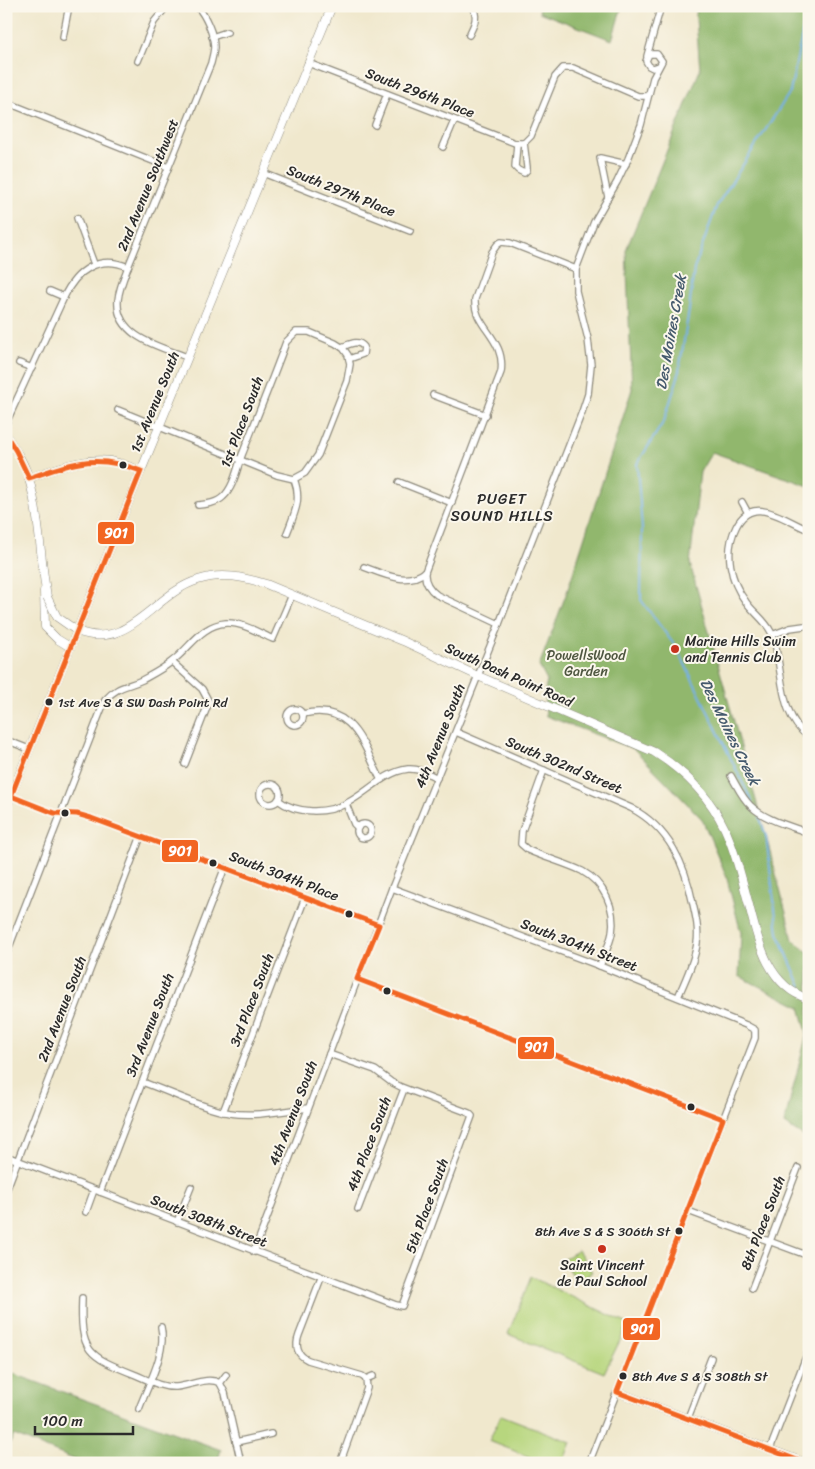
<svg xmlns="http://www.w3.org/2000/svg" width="815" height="1469" viewBox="0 0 815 1469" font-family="Sriracha,sans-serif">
<rect width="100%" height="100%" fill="#fbf7ec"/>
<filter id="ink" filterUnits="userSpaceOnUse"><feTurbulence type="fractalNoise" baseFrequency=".02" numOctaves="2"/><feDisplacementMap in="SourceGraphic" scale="10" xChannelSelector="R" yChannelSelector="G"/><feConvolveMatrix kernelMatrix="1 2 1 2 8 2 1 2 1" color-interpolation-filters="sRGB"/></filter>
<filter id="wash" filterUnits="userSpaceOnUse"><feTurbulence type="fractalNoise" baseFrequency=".0096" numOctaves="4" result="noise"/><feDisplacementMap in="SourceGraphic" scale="20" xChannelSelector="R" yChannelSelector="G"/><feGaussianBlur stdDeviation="1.12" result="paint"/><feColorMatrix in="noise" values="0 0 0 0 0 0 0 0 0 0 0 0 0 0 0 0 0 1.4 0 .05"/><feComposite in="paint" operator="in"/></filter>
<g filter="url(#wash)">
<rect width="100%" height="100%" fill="#f0e8cd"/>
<g fill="#b7d67e" stroke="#718054">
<path d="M578 1250 592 1272 577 1281 563 1260Z"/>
<path d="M531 1277 628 1324 604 1373 508 1334Z"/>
<path d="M501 1415 571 1442 563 1463H545L489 1441Z"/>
</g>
<g fill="#91b76d" stroke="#5e714c">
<path d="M540 6H622L612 40 539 12Z"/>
<path d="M695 6H809V486L712 452 700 472 690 564 766 836 793 940 809 953V1140L784 1124 807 1033 800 1007 739 976 741 933 726 875 702 819 634 749 546 716 544 695 547 681 539 666 567 592 632 389 626 250 700 70Z"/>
<path d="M6 1371 221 1450 217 1463H83L14 1435 6 1452Z"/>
</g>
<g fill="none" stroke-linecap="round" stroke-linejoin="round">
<g stroke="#76b1e7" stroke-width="2">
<path d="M752 802 678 650 641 600 642 529 637 464 664 421 678 377 689 310 694 269 717 205 790 92 808 6"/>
<path d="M760 818 766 836 778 933 801 987"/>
</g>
</g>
</g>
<g filter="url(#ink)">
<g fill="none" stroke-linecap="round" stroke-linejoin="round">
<defs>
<g id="street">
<path d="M469 35C474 25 479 17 472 6"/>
<path d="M63 37 68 11 67 6"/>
<path d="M212 37 227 32"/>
<path d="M647 56 661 6"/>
<path d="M138 61 154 22 167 6"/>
<path d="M308 63 515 143H524"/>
<path d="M6 102 168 167"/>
<path d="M375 125 387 94"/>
<path d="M524 143 531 136 555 77 563 68H573L638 96H646L649 94"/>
<path d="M517 144 515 167 518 170 524 173 527 170V167L524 143"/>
<path d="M443 147 454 121"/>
<path d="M263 173 410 231"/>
<path d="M608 197 600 158 626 164"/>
<path d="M77 218 94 264"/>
<path d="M50 291 64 297"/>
<path d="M342 347C350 344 358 339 364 347L363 354 349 359"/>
<path d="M187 357C161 347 115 337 118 300 119 289 124 277 128 267L211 63C212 58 214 52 214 47 214 34 205 15 197 6"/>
<path d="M19 363 32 368"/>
<path d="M433 395 486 415"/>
<path d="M118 410 277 475 294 479 305 473 318 455 347 381 350 364 348 355 343 348 335 343 309 332H296L286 342C272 380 257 417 242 455 237 468 234 487 223 497 217 503 207 504 198 505"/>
<path d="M6 423 64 297C76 271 99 254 128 267"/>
<path d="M399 482 452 503"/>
<path d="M742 502 748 513"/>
<path d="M809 530C785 521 753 493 736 527 724 551 730 581 746 602 754 613 765 620 771 632 774 638 776 646 777 654 783 683 782 718 809 737"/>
<path d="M287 533C295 512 302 500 294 479"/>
<path d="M364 567C383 574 407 586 425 572"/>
<path d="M499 624 437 595C429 589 424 582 425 572L501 372C506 338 473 327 475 299L492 252 497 245 501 242 510 243 576 269"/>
<path d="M772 635 790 628 804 626"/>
<path d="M172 662 202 689 209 702 185 764"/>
<circle cx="295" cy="717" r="8"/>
<path d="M303 714C353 702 363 745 381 780"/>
<path d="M456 732 631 808C669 828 685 864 693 904 696 917 699 930 697 943 695 961 685 980 678 997"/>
<path d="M6 740 29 749"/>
<path d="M544 770 522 831 521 844 528 850C546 858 565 863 582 871 604 883 616 908 612 933 610 944 604 955 600 966"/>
<path d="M731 776C737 786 742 798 751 806 765 820 790 826 809 833"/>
<circle cx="270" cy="794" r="10"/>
<path d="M11 796 54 813 77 814 91 818 379 925"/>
<path d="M278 800C296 814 327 814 347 803 367 793 384 772 408 769 418 768 427 773 437 778"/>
<path d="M346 804 354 824 358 828"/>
<circle cx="364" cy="831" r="7"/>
<path d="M392 888 600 966 746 1025 755 1030V1038L589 1463"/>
<path d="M6 955 105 700C117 686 127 687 142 680 151 675 163 669 171 662 190 649 200 625 226 623 242 622 259 633 273 639L292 595"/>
<path d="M357 979 723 1119"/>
<path d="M142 1082C168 1091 204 1109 230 1113 255 1117 282 1111 308 1108"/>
<path d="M223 1112 305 898"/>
<path d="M6 1156 396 1305 402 1306 472 1116 469 1113 401 1087 391 1082 375 1070 329 1054"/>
<path d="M6 1191 141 836"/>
<path d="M100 1192 225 867"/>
<path d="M358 1209 404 1089"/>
<path d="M688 1211 809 1256"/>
<path d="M86 1212 94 1190"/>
<path d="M177 1222 191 1187"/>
<path d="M254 1252 392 888 499 624 582 412 588 394 591 365 588 339 576 291V269L594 222 617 182 628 159 641 125 653 78 661 63 662 61 657 54H649L646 61 649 66 653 68 659 66"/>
<path d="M321 1278 299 1335C295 1346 297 1355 308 1360L362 1376 366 1379"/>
<path d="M752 1288 798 1168"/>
<path d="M82 1298C80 1352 87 1356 136 1375 148 1380 162 1388 176 1387 190 1386 207 1376 220 1383"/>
<path d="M366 1379 373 1376"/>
<path d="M220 1383 225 1393 241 1463"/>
<path d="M220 1383 226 1375"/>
<path d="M139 1409C148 1385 167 1352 161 1327"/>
<path d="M688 1418 711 1358"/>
<path d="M236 1442 271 1434"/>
<path d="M770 1449 809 1349"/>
<path d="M340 1463 367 1388 366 1379"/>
</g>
<g id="secondary">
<path d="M6 435C15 449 25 464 29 479 40 517 40 558 47 597"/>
<path d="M29 478C53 470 84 457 110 461 121 463 131 467 141 471"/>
<path d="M44 591 45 627 57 639 70 647"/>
<path d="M77 631C129 652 153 594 198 580 221 572 244 577 266 584L403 641 478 676 654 752C684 771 710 797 725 829 736 853 742 880 749 905 758 941 768 987 809 999"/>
<path d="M6 808 141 471 332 6"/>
<path d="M617 1392 806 1463"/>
</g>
</defs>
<use href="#street" stroke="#8e8a7c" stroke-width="8"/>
<use href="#secondary" stroke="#8e8a7c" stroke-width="9"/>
<use href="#street" stroke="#fff" stroke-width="5.5"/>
<use href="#secondary" stroke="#fff" stroke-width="8"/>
<defs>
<path id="secondary-bridge" d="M47 597 57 617 77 631"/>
</defs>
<use href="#secondary-bridge" stroke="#8e8a7c" stroke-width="9" stroke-linecap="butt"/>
<use href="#secondary-bridge" stroke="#fff" stroke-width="8"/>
<defs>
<path id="bus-1" d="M6 435 16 451 29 478C73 463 95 453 141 471L11 796 54 813 77 814 91 818 379 925 357 979 723 1119 617 1392 805 1463"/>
</defs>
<use href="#bus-1" stroke="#fbf7ec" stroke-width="9"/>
<use href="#bus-1" stroke="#f26522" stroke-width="5"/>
</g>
</g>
<g fill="#2b2b2b" stroke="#fbf7ec" stroke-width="2">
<circle cx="123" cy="465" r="4.5"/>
<circle cx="49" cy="702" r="4.5"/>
<circle cx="65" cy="813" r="4.5"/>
<circle cx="213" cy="863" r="4.5"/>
<circle cx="349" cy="914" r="4.5"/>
<circle cx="387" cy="991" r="4.5"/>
<circle cx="691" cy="1107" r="4.5"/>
<circle cx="679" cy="1231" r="4.5"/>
<circle cx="623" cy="1376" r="4.5"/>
</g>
<g fill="#c8321e" stroke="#fbf7ec" stroke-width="2">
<circle cx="675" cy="649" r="5"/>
<circle cx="602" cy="1249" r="5"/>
</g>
<g text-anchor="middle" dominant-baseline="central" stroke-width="4" stroke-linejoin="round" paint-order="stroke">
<g font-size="13" fill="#2b2b2b" stroke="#fbf7ec" text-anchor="start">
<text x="58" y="702">1st Ave S &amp; SW Dash Point Rd</text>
<text x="670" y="1231" text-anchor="end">8th Ave S &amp; S 306th St</text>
<text x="632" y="1376">8th Ave S &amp; S 308th St</text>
</g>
<g font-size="14" fill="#2b2b2b" stroke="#fbf7ec">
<text transform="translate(420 93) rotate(21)">South 296th Place</text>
<text transform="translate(148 185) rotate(-68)">2nd Avenue Southwest</text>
<text transform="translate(341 191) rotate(22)">South 297th Place</text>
<text transform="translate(155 402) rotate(-68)">1st Avenue South</text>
<text transform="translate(242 422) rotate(-69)">1st Place South</text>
<text transform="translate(509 675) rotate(24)">South Dash Point Road</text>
<text transform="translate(440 736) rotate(-68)">4th Avenue South</text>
<text transform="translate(564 765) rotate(23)">South 302nd Street</text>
<text transform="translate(284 876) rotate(21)">South 304th Place</text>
<text transform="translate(579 945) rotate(21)">South 304th Street</text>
<text transform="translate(252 1000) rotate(-69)">3rd Place South</text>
<text transform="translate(62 1009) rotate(-69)">2nd Avenue South</text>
<text transform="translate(150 1025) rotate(-69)">3rd Avenue South</text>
<text transform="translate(293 1113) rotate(-69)">4th Avenue South</text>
<text transform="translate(369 1144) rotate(-69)">4th Place South</text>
<text transform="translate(427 1206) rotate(-70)">5th Place South</text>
<text transform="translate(209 1221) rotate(21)">South 308th Street</text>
<text transform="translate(763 1223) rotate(-69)">8th Place South</text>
</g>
<g font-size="14" fill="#2b2b2b" stroke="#fbf7ec" text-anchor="start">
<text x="685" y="641">Marine Hills Swim<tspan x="685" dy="16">and Tennis Club</tspan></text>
<text x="602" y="1265" text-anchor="middle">Saint Vincent<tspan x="602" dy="16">de Paul School</tspan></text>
</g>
<g font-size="14" fill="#4e5640" stroke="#fbf7ec">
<text x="586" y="655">PowellsWood<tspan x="586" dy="16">Garden</tspan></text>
</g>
<g font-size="15" font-style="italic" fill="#455a6d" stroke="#fbf7ec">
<text transform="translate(671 332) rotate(-80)">Des Moines Creek</text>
<text transform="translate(730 732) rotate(64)">Des Moines Creek</text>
</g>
<g font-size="15" letter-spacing="1" fill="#2b2b2b" stroke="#fbf7ec">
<text x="502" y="499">PUGET<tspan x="502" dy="17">SOUND HILLS</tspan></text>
</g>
</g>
<g stroke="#fbf7ec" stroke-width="2">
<rect x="97" y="521" width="38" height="24" rx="5" fill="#f26522"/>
<rect x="161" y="839" width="38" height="24" rx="5" fill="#f26522"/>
<rect x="517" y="1036" width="38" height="24" rx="5" fill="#f26522"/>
<rect x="622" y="1317" width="39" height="24" rx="5" fill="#f26522"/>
</g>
<g font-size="14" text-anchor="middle" font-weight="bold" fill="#fff">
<text x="116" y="538">901</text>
<text x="180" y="856">901</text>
<text x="536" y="1052">901</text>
<text x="642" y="1334">901</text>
</g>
<rect width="815" height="1469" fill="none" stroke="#fbf7ec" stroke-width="25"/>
<path d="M35 1426v8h98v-8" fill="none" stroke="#2b2b2b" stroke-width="2.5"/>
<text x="42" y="1426" font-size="15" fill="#2b2b2b" stroke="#fbf7ec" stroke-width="4" paint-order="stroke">100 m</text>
</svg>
